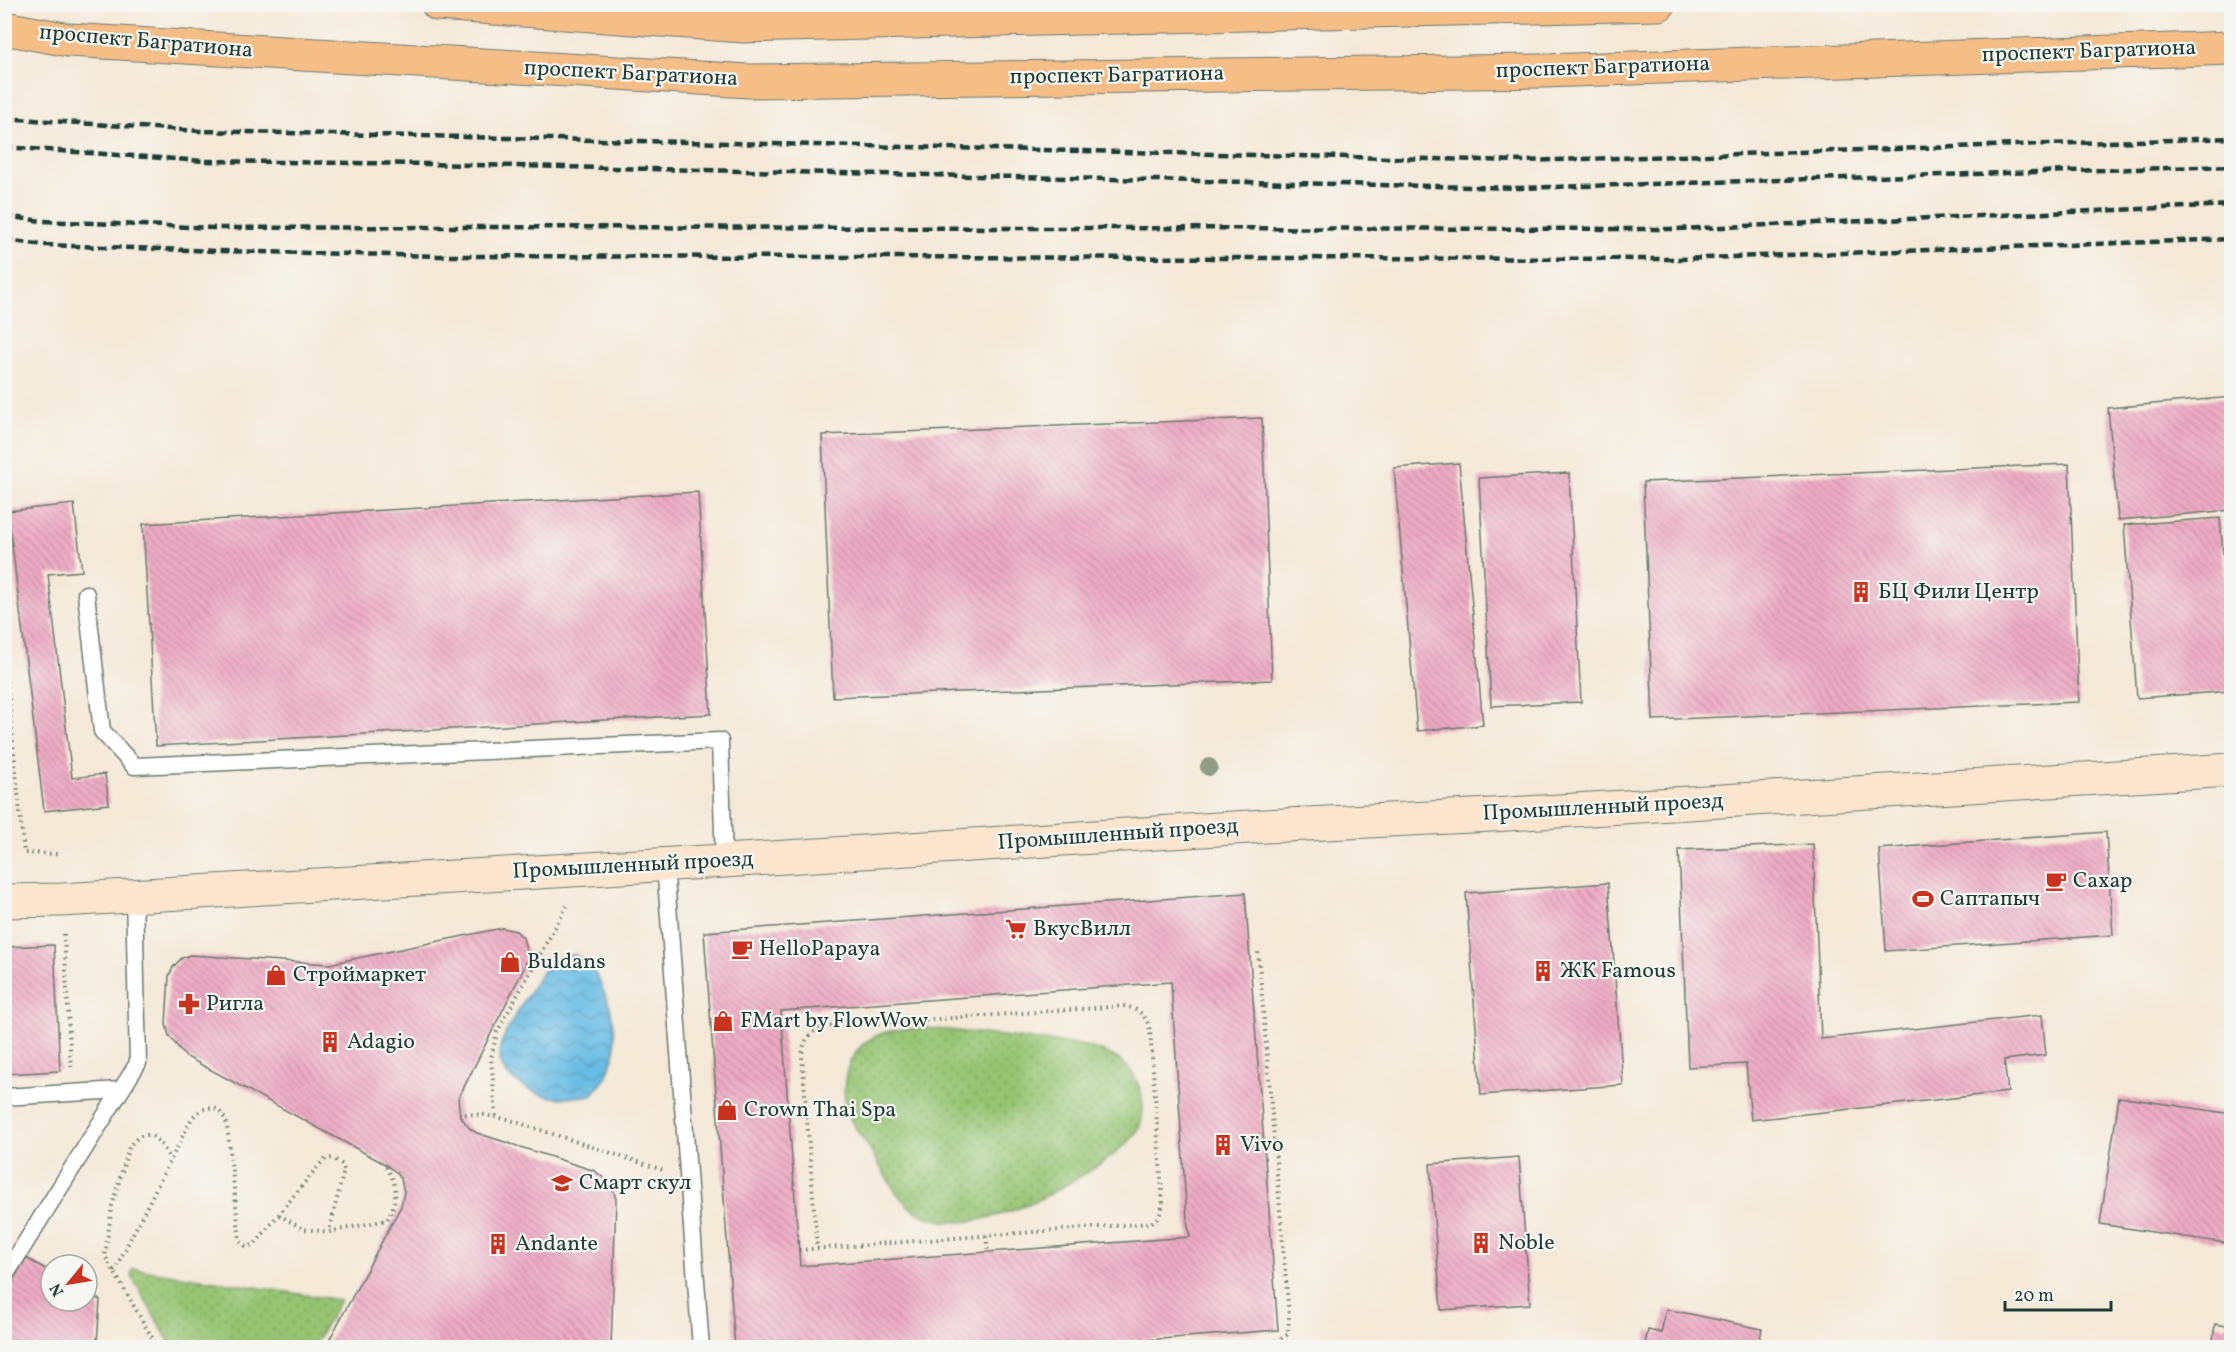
<svg xmlns="http://www.w3.org/2000/svg" width="2236" height="1352" viewBox="0 0 2236 1352" font-family="Vollkorn,serif">
<defs>
<pattern id="green-dots" width="8" height="8" patternUnits="userSpaceOnUse" patternTransform="scale(1.5)"><rect width="8" height="8" fill="#96c472"/><path d="M2 2h.1M6 6h.1" fill="none" stroke="#7aa05e" stroke-width="1.8" stroke-linecap="round"/></pattern>
<pattern id="water-waves" width="16" height="10" patternUnits="userSpaceOnUse" patternTransform="scale(1.5)"><rect width="16" height="10" fill="#67bce4"/><path d="M0 5q4-4 8 0t8 0" fill="none" stroke="#549aba"/></pattern>
<pattern id="building-back-hatch" width="6" height="6" patternUnits="userSpaceOnUse" patternTransform="scale(1.5)"><rect width="6" height="6" fill="#efacc4"/><path d="M-1 5l2 2M0 0l6 6M5-1l2 2" fill="none" stroke="#c18da0"/></pattern>
</defs>
<rect width="100%" height="100%" fill="#f6f6f2"/>
<filter id="ink" filterUnits="userSpaceOnUse"><feTurbulence type="fractalNoise" baseFrequency=".0167" numOctaves="2"/><feDisplacementMap in="SourceGraphic" scale="12" xChannelSelector="R" yChannelSelector="G"/><feConvolveMatrix kernelMatrix="1 2 1 2 8 2 1 2 1" color-interpolation-filters="sRGB"/></filter>
<filter id="wash" filterUnits="userSpaceOnUse"><feTurbulence type="fractalNoise" baseFrequency=".008" numOctaves="4" result="noise"/><feDisplacementMap in="SourceGraphic" scale="24" xChannelSelector="R" yChannelSelector="G"/><feGaussianBlur stdDeviation="1.35" result="paint"/><feColorMatrix in="noise" values="0 0 0 0 0 0 0 0 0 0 0 0 0 0 0 0 0 1.4 0 .05"/><feComposite in="paint" operator="in"/></filter>
<g filter="url(#wash)">
<rect width="100%" height="100%" fill="#f4e8d7"/>
<g fill="url(#green-dots)" stroke="#5a8053" stroke-width="1.5">
<path d="M923 1028C954 1030 986 1034 1018 1038 1050 1042 1090 1041 1119 1060 1131 1068 1139 1083 1142 1097 1144 1108 1143 1124 1136 1133 1121 1154 1078 1178 1055 1191 1013 1214 938 1244 900 1197 889 1184 880 1166 871 1151 864 1140 854 1128 849 1116 838 1086 846 1049 878 1035 891 1029 908 1029 923 1028Z"/>
<path d="M133 1269H135L340 1300 313 1347H172L131 1275Z"/>
</g>
<path fill="url(#water-waves)" stroke="#437c8c" stroke-width="1.5" d="M576 955 591 967 599 980 610 1007 614 1027 615 1052 606 1078 592 1095C579 1097 564 1099 551 1097 534 1094 503 1078 500 1061 500 1057 500 1051 500 1047 502 1036 541 970 550 963 558 957 566 956 576 955Z"/>
<g id="blocks">
<g fill="url(#building-back-hatch)" fill-rule="evenodd">
<path d="M2232 397V510L2118 520 2108 408Z"/>
<path d="M1262 418 1272 680 833 697 822 435Z"/>
<path d="M1459 463 1483 725 1417 731 1394 468Z"/>
<path d="M2069 464 2079 702 1653 720 1643 482Z"/>
<path d="M1569 473 1581 702 1491 706 1479 478Z"/>
<path d="M698 492 711 714 156 746 143 524Z"/>
<path d="M74 504 82 571 48 574 72 778 105 774 109 804 44 811 8 511Z"/>
<path d="M2220 518 2226 587H2232V691L2137 698 2124 525Z"/>
<path d="M2106 832 2113 935 1886 951 1879 849Z"/>
<path d="M1813 844 1821 1039 2042 1015 2046 1055 2004 1060 2008 1092 1751 1120 1746 1064 1688 1067 1679 850Z"/>
<path d="M1608 883 1623 1085 1481 1095 1466 893Z"/>
<path d="M1245 893 1278 1330 1042 1348H735L704 932ZM1171 982 1187 1220 1190 1237 800 1266 781 1011Z"/>
<path d="M502 928 516 931 523 938 528 955 525 966 458 1099 460 1116 470 1129 477 1133 595 1171 606 1180 613 1189 616 1199 611 1348H325L401 1206 404 1192 401 1179 397 1173 383 1163 185 1056 169 1036 166 1024 169 976 173 967 182 958 190 955 329 964Z"/>
<path d="M54 945 60 1071 4 1074V947Z"/>
<path d="M2119 1097 2232 1114V1244L2100 1224Z"/>
<path d="M1519 1157 1530 1304 1441 1310 1430 1164Z"/>
<path d="M26 1258 51 1272V1301H87V1293L100 1300 97 1343 90 1348H4V1296Z"/>
<path d="M1666 1309 1762 1329 1758 1348H1644L1648 1330 1661 1333Z"/>
<path d="M2215 1324 2232 1327V1348H2212Z"/>
</g>
</g>
</g>
<g filter="url(#ink)">
<use href="#blocks" fill-opacity="0" stroke="#6a796d" stroke-width="1.5"/>
<g fill="none" stroke-linecap="round" stroke-linejoin="round">
<defs>
<g id="lane">
<path d="M86 594 102 731 134 766 720 741 724 861"/>
<path d="M665 864 701 1348"/>
<path d="M4 1097 120 1090"/>
<path d="M4 1277 138 1063 134 895"/>
</g>
<path id="secondary" d="M4 901 61 900 724 861 1265 826 1492 815 2232 770"/>
<g id="primary">
<path d="M438 4 744 26 1659 4"/>
<path d="M4 28 69 40 749 81 1543 71 2232 48"/>
</g>
</defs>
<use href="#lane" stroke="#6a796d" stroke-width="19"/>
<use href="#secondary" stroke="#6a796d" stroke-width="35"/>
<use href="#primary" stroke="#6a796d" stroke-width="35"/>
<g stroke="#6a796d" stroke-width="4" stroke-dasharray="1.5 4.5" stroke-linecap="butt">
<path d="M4 651 24 853 59 854"/>
<path d="M64 934 71 1067"/>
<path d="M459 1114 484 1115 507 1119 663 1170"/>
<path d="M496 1116 491 1058 497 1032 567 906"/>
<path d="M279 1215 303 1229 329 1232"/>
<path d="M986 1236 988 1252"/>
<path d="M799 1250 1151 1223 1159 1217 1163 1204 1150 1030C1146 1015 1138 1008 1123 1006L824 1027C809 1032 804 1040 802 1055L817 1248"/>
<path d="M114 1271 192 1118C206 1103 221 1104 227 1125L240 1241 246 1246 254 1245 319 1165 326 1159 332 1158 342 1164 344 1170 329 1232 387 1220C399 1197 398 1186 385 1165"/>
<path d="M158 1348 105 1256 112 1206 129 1147C147 1122 161 1140 170 1160"/>
<path d="M1216 1348C1239 1346 1269 1349 1288 1334L1289 1316 1258 950"/>
</g>
<use href="#lane" stroke="#fff" stroke-width="16"/>
<use href="#secondary" stroke="#fbe5cf" stroke-width="33"/>
<use href="#primary" stroke="#f6be87" stroke-width="33"/>
<g stroke="#1f3d34" stroke-width="4.5" stroke-dasharray="9 4.5" stroke-linecap="butt">
<path d="M4 118 199 131 1523 161 2232 138"/>
<path d="M4 147 204 161 427 164 1520 188 2232 166"/>
<path d="M4 216 42 221 215 228 437 227 1677 229 2232 205"/>
<path d="M4 240 46 245 218 251 440 256 1677 259 2232 239"/>
</g>
</g>
<circle fill="#8f9d86" cx="1209" cy="767" r="9"/>
</g>
<defs>
<symbol id="building-bare" viewBox="-9 -9 18 18"><path d="M-4-6H4V6H1V3H-1V6H-4ZM-2.5-4.3h1.7v1.8h-1.7ZM.8-4.3h1.7v1.8H.8ZM-2.5-1h1.7V.8h-1.7ZM.8-1h1.7V.8H.8Z" fill="#c8321e" stroke="#f6f6f2" stroke-width="2.5" paint-order="stroke"/></symbol>
<symbol id="cafe-bare" viewBox="-9 -9 18 18"><path d="M-5.5-4.5H6V0H3Q3 3.5 0 3.5H-2.5Q-5.5 3.5-5.5 0ZM3-3.2v2h1.7v-2ZM-6 4.5H4V6H-6Z" fill="#c8321e" stroke="#f6f6f2" stroke-width="2.5" paint-order="stroke"/></symbol>
<symbol id="stadium-bare" viewBox="-9 -9 18 18"><path d="M0-5a6.5 5 0 1 0 0 10a6.5 5 0 1 0 0-10ZM-3.5-1.8h7v3.6h-7Z" fill="#c8321e" stroke="#f6f6f2" stroke-width="2.5" paint-order="stroke"/></symbol>
<symbol id="supermarket-bare" viewBox="-9 -9 18 18"><path d="M-6-5.5h2.5l.6 2H6L4.5 2H-2.5L-4.4-4H-6ZM-1.5 3.2a1.3 1.3 0 1 0 .1 0ZM3 3.2a1.3 1.3 0 1 0 .1 0Z" fill="#c8321e" stroke="#f6f6f2" stroke-width="2.5" paint-order="stroke"/></symbol>
<symbol id="shop-bare" viewBox="-9 -9 18 18"><path d="M-5-2.5h2.3a2.7 3.5 0 0 1 5.4 0H5L5.5 6h-11ZM-1.5-2.5h3a1.5 2.3 0 0 0-3 0Z" fill="#c8321e" stroke="#f6f6f2" stroke-width="2.5" paint-order="stroke"/></symbol>
<symbol id="pharmacy-bare" viewBox="-9 -9 18 18"><path d="M-2-6h4v4h4v4h-4v4h-4v-4h-4v-4h4Z" fill="#c8321e" stroke="#f6f6f2" stroke-width="2.5" paint-order="stroke"/></symbol>
<symbol id="school-bare" viewBox="-9 -9 18 18"><path d="M0-5L7-2L0 1L-7-2ZM-4 1L0 2.5L4 1V4Q0 6-4 4Z" fill="#c8321e" stroke="#f6f6f2" stroke-width="2.5" paint-order="stroke"/></symbol>
</defs>
<g fill-rule="evenodd">
<use href="#building-bare" x="1846" y="577" width="30" height="30"/>
<use href="#cafe-bare" x="2041" y="866" width="30" height="30"/>
<use href="#stadium-bare" x="1908" y="884" width="30" height="30"/>
<use href="#supermarket-bare" x="1001" y="914" width="30" height="30"/>
<use href="#cafe-bare" x="727" y="934" width="30" height="30"/>
<use href="#shop-bare" x="495" y="947" width="30" height="30"/>
<use href="#building-bare" x="1528" y="956" width="30" height="30"/>
<use href="#shop-bare" x="261" y="960" width="30" height="30"/>
<use href="#pharmacy-bare" x="174" y="989" width="30" height="30"/>
<use href="#shop-bare" x="708" y="1006" width="30" height="30"/>
<use href="#building-bare" x="315" y="1027" width="30" height="30"/>
<use href="#shop-bare" x="712" y="1095" width="30" height="30"/>
<use href="#building-bare" x="1208" y="1130" width="30" height="30"/>
<use href="#school-bare" x="547" y="1168" width="30" height="30"/>
<use href="#building-bare" x="1466" y="1228" width="30" height="30"/>
<use href="#building-bare" x="483" y="1229" width="30" height="30"/>
</g>
<g text-anchor="middle" dominant-baseline="central" stroke-width="4.5" stroke-linejoin="round" paint-order="stroke">
<g font-size="22" fill="#1f3d34" stroke="#f6f6f2">
<text transform="translate(146 42) rotate(5)">проспект Багратиона</text>
<text transform="translate(2089 52) rotate(-2)">проспект Багратиона</text>
<text transform="translate(1603 68) rotate(-2)">проспект Багратиона</text>
<text transform="translate(631 74) rotate(3)">проспект Багратиона</text>
<text transform="translate(1117 76) rotate(-1)">проспект Багратиона</text>
<text transform="translate(1603 808) rotate(-3)">Промышленный проезд</text>
<text transform="translate(1118 835) rotate(-4)">Промышленный проезд</text>
<text transform="translate(633 866) rotate(-3)">Промышленный проезд</text>
</g>
<g font-size="22" fill="#1f3d34" stroke="#f6f6f2" text-anchor="start">
<text x="1878" y="592">БЦ Фили Центр</text>
<text x="2073" y="881">Сахар</text>
<text x="1940" y="899">Саптапыч</text>
<text x="1033" y="929">ВкусВилл</text>
<text x="759" y="949">HelloPapaya</text>
<text x="527" y="962">Buldans</text>
<text x="1560" y="971">ЖК Famous</text>
<text x="293" y="975">Строймаркет</text>
<text x="206" y="1004">Ригла</text>
<text x="740" y="1021">FMart by FlowWow</text>
<text x="347" y="1042">Adagio</text>
<text x="744" y="1110">Crown Thai Spa</text>
<text x="1240" y="1145">Vivo</text>
<text x="579" y="1183">Смарт скул</text>
<text x="1498" y="1243">Noble</text>
<text x="515" y="1244">Andante</text>
</g>
</g>
<rect width="2236" height="1352" fill="none" stroke="#f6f6f2" stroke-width="24"/>
<g transform="translate(69 1283) rotate(240)"><circle r="28" fill="#f6f6f2" stroke="#a0aca6" stroke-width="1.5"/>
<path d="M0-4.5L10 22L0 15L-10 22Z" fill="#c8321e"/>
<text y="-9" font-size="16" font-weight="bold" text-anchor="middle" fill="#1f3d34">N</text>
</g>
<path d="M2005 1301v9h106v-9" fill="none" stroke="#1f3d34" stroke-width="3"/>
<text x="2014" y="1301" font-size="18" fill="#1f3d34" stroke="#f6f6f2" stroke-width="4.5" paint-order="stroke">20 m</text>
</svg>
